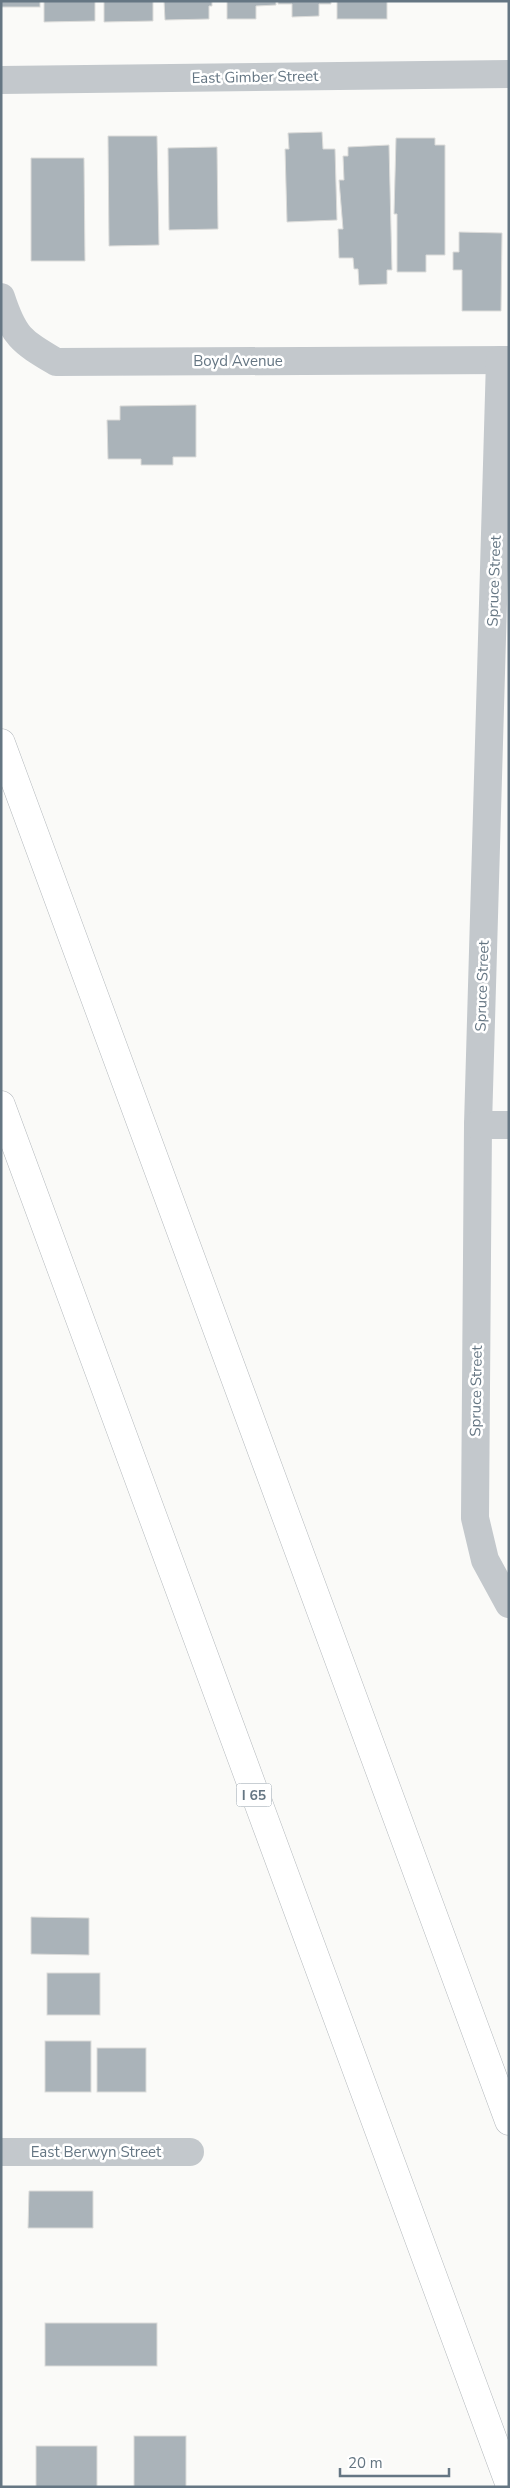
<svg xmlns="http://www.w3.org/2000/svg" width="510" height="2488" viewBox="0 0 510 2488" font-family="'Nunito Sans',sans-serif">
<rect width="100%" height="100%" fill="#fafaf8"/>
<g fill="#aab3b9" stroke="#dcdcda">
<rect x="1" y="1" width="39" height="6"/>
<path d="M44 1H95V21L44 22Z"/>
<path d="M104 1H153V21L104 22Z"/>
<path d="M164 1H212V6H209V19L165 20Z"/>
<path d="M227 1H276V5L256 6V19H227Z"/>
<path d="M278 1H331V4H319V16L292 17V4H278Z"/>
<rect x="337" y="1" width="50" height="18"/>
<path d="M322 132 323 149H335L337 220 287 222 285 149H289L288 133Z"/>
<path d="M108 136H157L159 245 109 246Z"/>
<path d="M396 138H435V145H445V255H426V272H397V214H394Z"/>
<path d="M389 145 392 270H387V284L359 285 358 269H354L353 258H339L338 229H343L339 180H344L343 156H348V147Z"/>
<path d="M217 147 218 229 169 230 168 148Z"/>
<path d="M31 158H84L85 261H31Z"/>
<path d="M459 232 502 233 501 311H462V270H453V252H459Z"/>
<path d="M196 405V457H173V465H141V459H108L107 420H120V406Z"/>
<path d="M31 1917 89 1918V1955L31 1954Z"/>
<rect x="47" y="1973" width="53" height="42"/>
<rect x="45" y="2041" width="46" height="51"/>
<rect x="97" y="2048" width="49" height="44"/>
<path d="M29 2191H93V2228H28Z"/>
<rect x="45" y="2323" width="112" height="43"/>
<rect x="134" y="2436" width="52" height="51"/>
<rect x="36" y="2446" width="61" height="41"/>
</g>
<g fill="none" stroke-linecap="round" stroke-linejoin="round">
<defs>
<g id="highway">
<path d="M1 743 509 2121"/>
<path d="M1 1105 509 2483"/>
</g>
</defs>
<use href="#highway" stroke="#b4b9bd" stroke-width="29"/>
<g stroke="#c3c8cc" stroke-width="28">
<path d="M1 80 509 74"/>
<path d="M1 297C14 337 21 341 56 362L509 360"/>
<path d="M500 360 478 1125 475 1518 485 1560 509 1604"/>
<path d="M478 1125H509"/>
<path d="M1 2152H190"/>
</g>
<use href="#highway" stroke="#fff" stroke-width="28"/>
</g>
<g text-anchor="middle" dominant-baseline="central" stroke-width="5" stroke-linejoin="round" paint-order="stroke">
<rect fill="#fff" stroke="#939fa8" stroke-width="1" x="236.5" y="1783.5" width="35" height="23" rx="4"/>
<g font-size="14" font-weight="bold" fill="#657683">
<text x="254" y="1795">I 65</text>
</g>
<g font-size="15" fill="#657683" stroke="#fff">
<text transform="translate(255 77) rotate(-1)">East Gimber Street</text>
<text x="238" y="361">Boyd Avenue</text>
<text transform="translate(494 581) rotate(-88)">Spruce Street</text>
<text transform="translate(482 986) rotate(-88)">Spruce Street</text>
<text transform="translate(476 1391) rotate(-89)">Spruce Street</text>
<text x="96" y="2152">East Berwyn Street</text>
</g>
</g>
<rect width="510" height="2488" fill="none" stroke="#657683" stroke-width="5"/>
<path d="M340 2468v8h109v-8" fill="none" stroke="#657683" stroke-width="2.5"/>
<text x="348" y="2468" font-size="15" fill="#657683" stroke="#ffffff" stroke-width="4" paint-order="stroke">20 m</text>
</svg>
